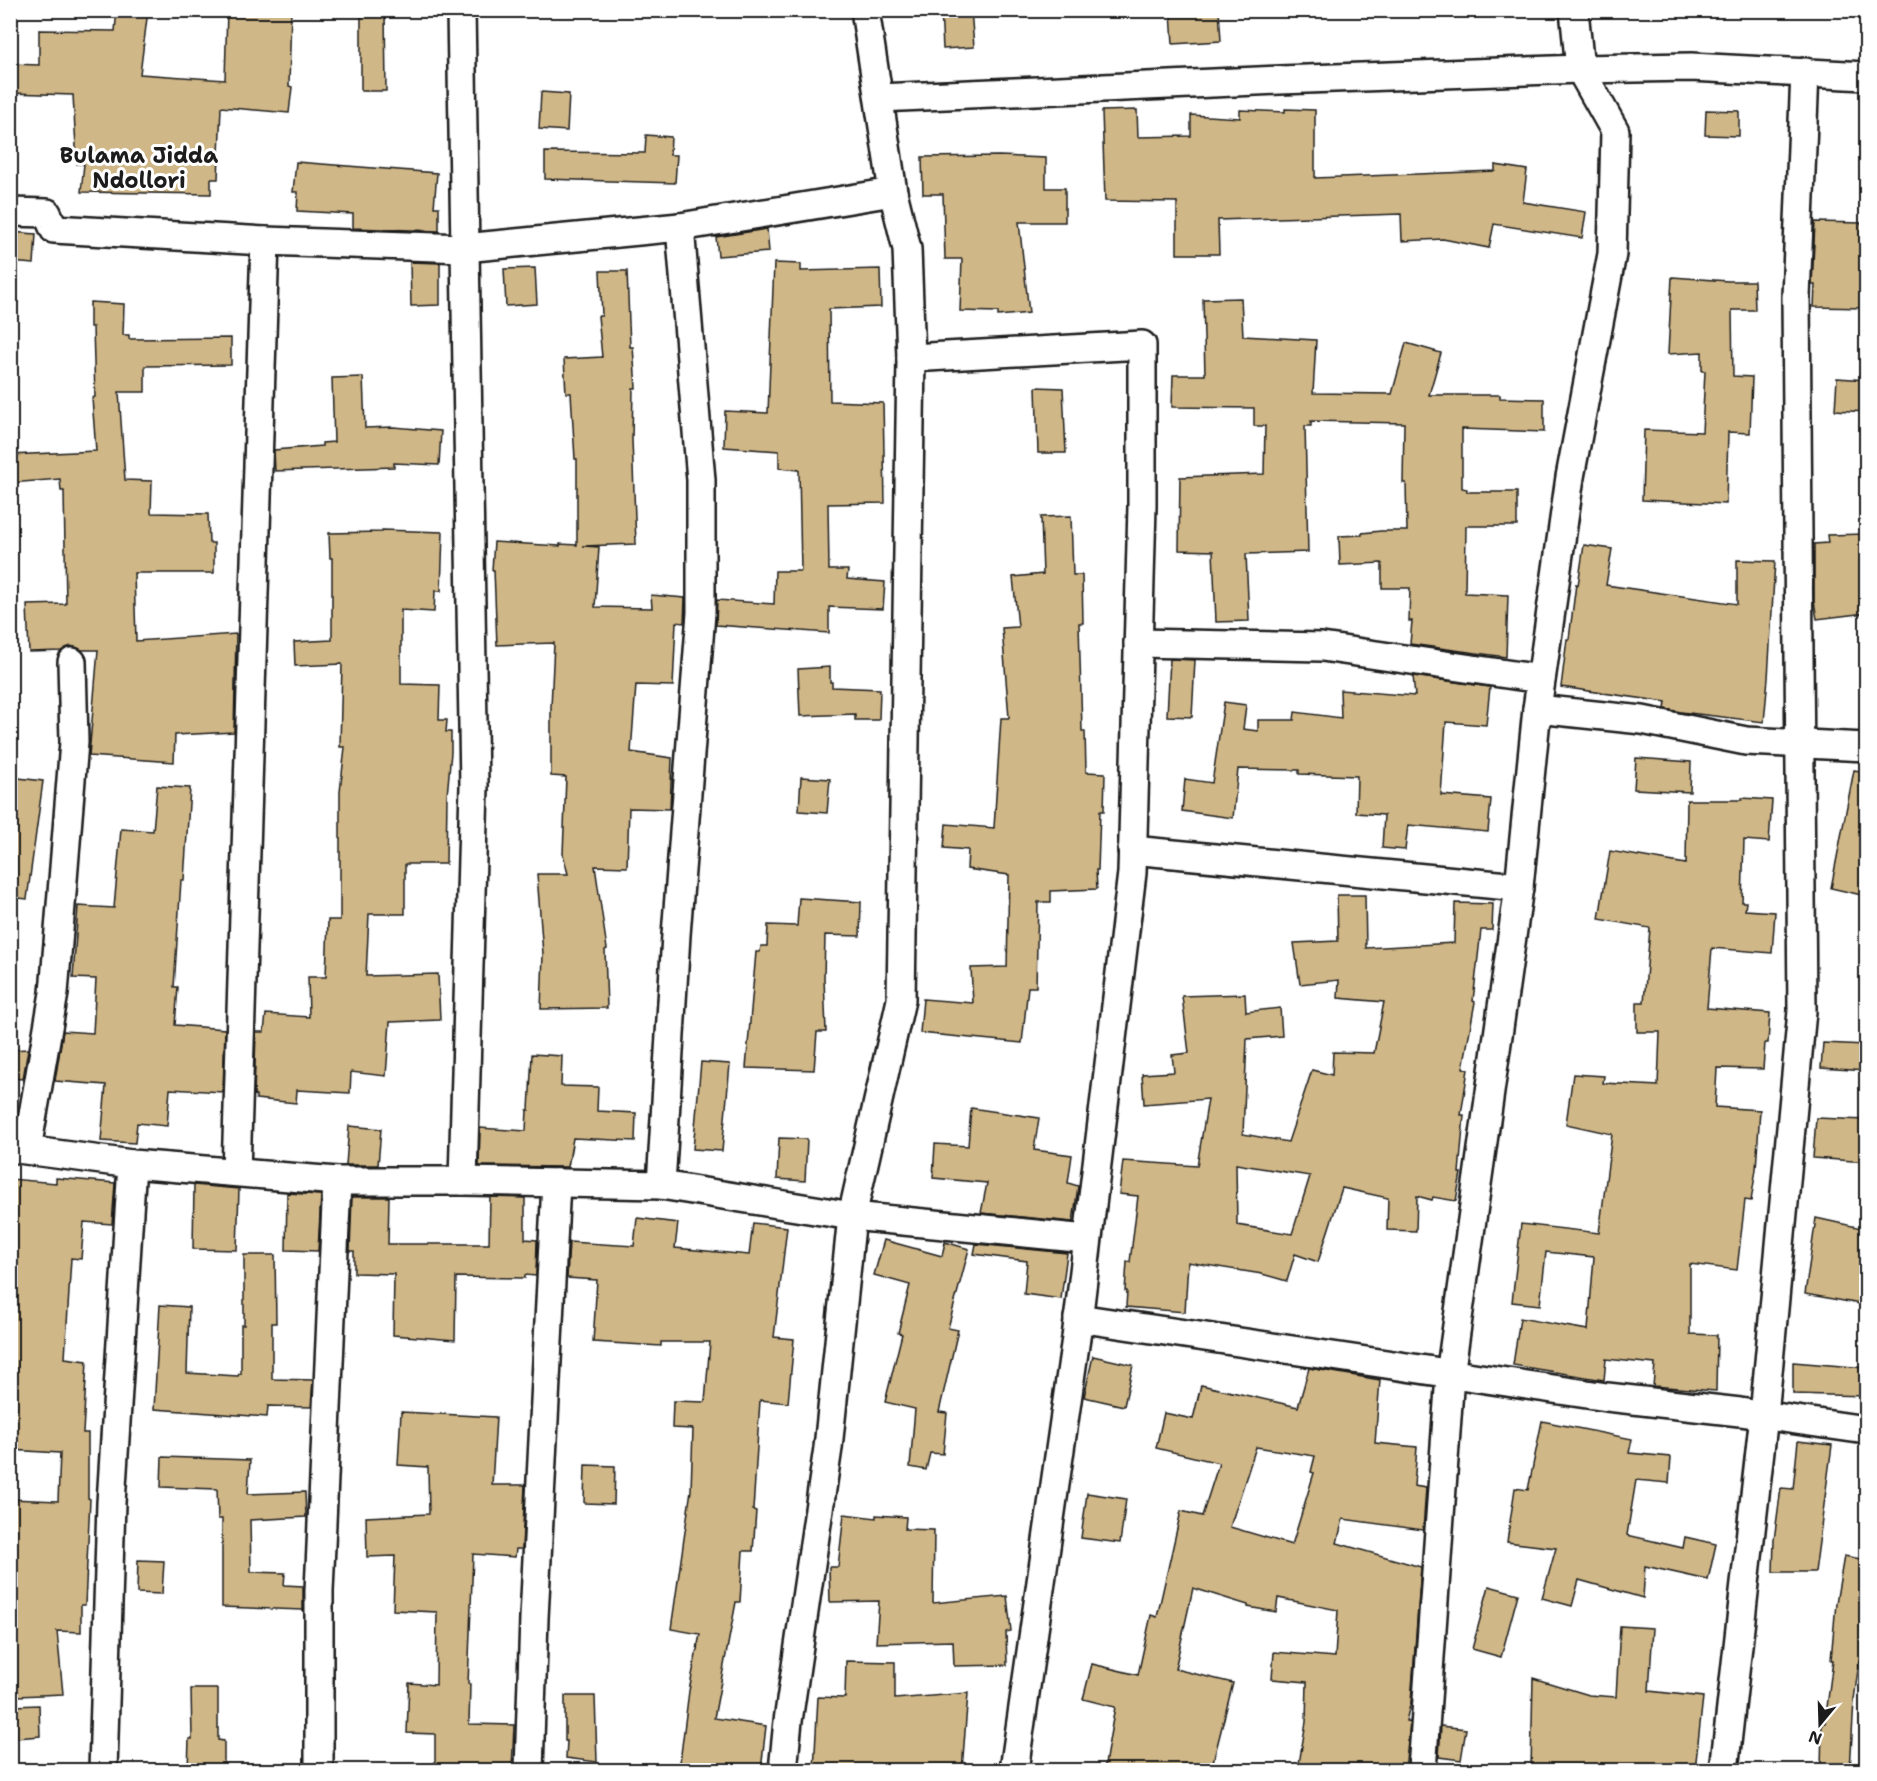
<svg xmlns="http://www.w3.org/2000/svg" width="1877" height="1781" font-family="'Shantell Sans',sans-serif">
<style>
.building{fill:#d0b787;stroke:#1c1c1c;stroke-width:1.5;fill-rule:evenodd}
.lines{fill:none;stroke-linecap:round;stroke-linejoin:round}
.minor-casing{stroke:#1c1c1c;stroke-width:32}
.minor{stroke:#fff;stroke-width:27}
.labels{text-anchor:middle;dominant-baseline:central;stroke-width:6;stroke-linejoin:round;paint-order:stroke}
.district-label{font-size:22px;font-weight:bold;fill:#1c1c1c;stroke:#fff}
</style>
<rect width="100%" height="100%" fill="#fff"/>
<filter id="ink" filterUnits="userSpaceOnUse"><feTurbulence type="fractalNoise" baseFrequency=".0167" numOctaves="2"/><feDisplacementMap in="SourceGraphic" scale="12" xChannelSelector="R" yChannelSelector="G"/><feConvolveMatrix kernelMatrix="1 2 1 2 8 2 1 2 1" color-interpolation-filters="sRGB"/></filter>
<g filter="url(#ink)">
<!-- building -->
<g class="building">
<path d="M 117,10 L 148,10 L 140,74 L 225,80 L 227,10 L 291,10 L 289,86 L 292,87 L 289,113 L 221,107 L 218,179 L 211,179 L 211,194 L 81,192 L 84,164 L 77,164 L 73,95 L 10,93 L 10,64 L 39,65 L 39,30 L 115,31 Z"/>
<path d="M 361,10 L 385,10 L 386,91 L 361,91 Z"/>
<path d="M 941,10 L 971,10 L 974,47 L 943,49 Z"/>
<path d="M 1219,10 L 1221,41 L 1173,44 L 1171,12 Z"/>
<path d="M 541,92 L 569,94 L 567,131 L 539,129 Z"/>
<path d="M 1285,109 L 1315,110 L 1315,178 L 1495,171 L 1495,165 L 1527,170 L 1523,202 L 1586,212 L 1582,238 L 1494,224 L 1489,248 L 1443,239 L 1402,241 L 1401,214 L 1218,220 L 1219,254 L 1177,254 L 1177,202 L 1105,201 L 1102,111 L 1137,110 L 1138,137 L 1191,136 L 1191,115 L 1240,118 L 1240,110 L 1285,112 Z"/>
<path d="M 1706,110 L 1739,111 L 1739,136 L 1705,135 Z"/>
<path d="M 646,135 L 671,137 L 670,155 L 677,155 L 675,183 L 545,179 L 545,152 L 645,153 Z"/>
<path d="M 999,156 L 1046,158 L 1046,188 L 1065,188 L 1065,222 L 1019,222 L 1029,313 L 998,316 L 998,312 L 960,311 L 962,259 L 945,259 L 943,194 L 923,194 L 922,157 Z"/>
<path d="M 296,162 L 437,173 L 434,207 L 439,207 L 439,231 L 353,228 L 353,214 L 297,211 L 298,192 L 293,192 Z"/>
<path d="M 1815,222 L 1862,223 L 1862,262 L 1866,262 L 1866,308 L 1814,307 L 1815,285 L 1812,285 Z"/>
<path d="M 767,229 L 769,252 L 718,256 L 716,237 Z"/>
<path d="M 10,232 L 36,234 L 34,264 L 10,262 Z"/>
<path d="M 410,262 L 440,263 L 440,305 L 411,306 Z"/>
<path d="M 774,263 L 801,264 L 801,271 L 880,269 L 881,307 L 829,309 L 830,401 L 883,403 L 885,503 L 828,504 L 829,570 L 848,570 L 847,579 L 885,582 L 883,609 L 829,607 L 829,633 L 716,625 L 717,600 L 774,604 L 775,571 L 801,571 L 799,470 L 779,468 L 779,451 L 724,447 L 725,411 L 768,413 Z"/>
<path d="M 535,268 L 537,304 L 506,306 L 504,269 Z"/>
<path d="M 600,271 L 627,271 L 630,347 L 633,347 L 636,388 L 633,388 L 632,440 L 636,544 L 583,546 L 599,547 L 595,607 L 652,608 L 651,595 L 685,598 L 684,623 L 676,622 L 673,686 L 636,685 L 631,752 L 672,758 L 670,809 L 629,808 L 627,867 L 595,866 L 607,949 L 605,950 L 607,1008 L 541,1009 L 543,954 L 537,874 L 568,874 L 563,854 L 566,777 L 551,776 L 551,707 L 554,643 L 497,645 L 494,570 L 492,570 L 494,542 L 560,546 L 560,544 L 577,545 L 577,459 L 575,459 L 571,393 L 566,393 L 564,359 L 602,357 L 598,316 L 602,316 Z"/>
<path d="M 1672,277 L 1728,281 L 1754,281 L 1755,310 L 1732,310 L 1733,376 L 1752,377 L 1750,433 L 1728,432 L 1726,504 L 1642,500 L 1644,430 L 1702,432 L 1705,371 L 1702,371 L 1702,352 L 1668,354 Z"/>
<path d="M 1241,298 L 1243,336 L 1316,340 L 1313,393 L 1392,394 L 1406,343 L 1441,353 L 1429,395 L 1500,395 L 1500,398 L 1544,399 L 1544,432 L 1462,429 L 1462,488 L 1467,489 L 1467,492 L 1517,492 L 1517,526 L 1466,526 L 1465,593 L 1508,595 L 1506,657 L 1410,644 L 1412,621 L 1409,621 L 1410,588 L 1382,588 L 1382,563 L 1340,565 L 1339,536 L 1362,535 L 1362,533 L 1381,531 L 1407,531 L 1406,483 L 1403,483 L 1404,423 L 1311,421 L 1311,426 L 1305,426 L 1308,552 L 1246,554 L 1249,621 L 1216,622 L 1213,551 L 1179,550 L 1180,477 L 1264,474 L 1265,426 L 1254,426 L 1254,408 L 1172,407 L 1173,375 L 1205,375 L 1203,299 Z"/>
<path d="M 90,302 L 124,304 L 123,335 L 129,335 L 129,339 L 231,338 L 231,365 L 145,366 L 145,392 L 119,392 L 125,480 L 152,481 L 151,513 L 208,514 L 209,543 L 214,543 L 214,573 L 134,573 L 136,641 L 236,634 L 234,732 L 175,735 L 174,762 L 89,756 L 98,650 L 82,650 L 71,646 L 62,651 L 29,652 L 27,605 L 66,604 L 64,491 L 61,491 L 60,479 L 10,483 L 10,455 L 96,451 L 92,398 L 95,397 L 93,327 L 90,327 Z"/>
<path d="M 363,377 L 365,428 L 393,427 L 441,431 L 439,465 L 394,463 L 394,467 L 275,471 L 274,450 L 322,446 L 322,443 L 334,442 L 332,378 Z"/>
<path d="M 1837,378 L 1866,380 L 1866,412 L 1835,410 Z"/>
<path d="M 1036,387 L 1063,388 L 1066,453 L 1038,453 Z"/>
<path d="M 1071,516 L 1073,575 L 1082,575 L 1083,623 L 1079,623 L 1082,731 L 1085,731 L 1086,772 L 1105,773 L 1104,811 L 1100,811 L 1098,870 L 1096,870 L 1097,889 L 1051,891 L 1051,902 L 1038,902 L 1036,987 L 1028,987 L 1022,1043 L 920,1033 L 923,999 L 973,1003 L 971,968 L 1007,967 L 1009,875 L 967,869 L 968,850 L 944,848 L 946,824 L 994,828 L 1001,718 L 1009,718 L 1002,628 L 1018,627 L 1013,577 L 1043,574 L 1041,517 Z"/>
<path d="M 382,530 L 443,532 L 441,591 L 435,591 L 434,612 L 401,610 L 401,684 L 440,685 L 439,720 L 447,720 L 446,732 L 451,732 L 451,752 L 447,796 L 446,864 L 405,864 L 405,914 L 369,914 L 366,976 L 438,974 L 440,1020 L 390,1022 L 386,1076 L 351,1072 L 350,1093 L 297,1090 L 296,1103 L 256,1099 L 256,1095 L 254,1095 L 256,1032 L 264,1032 L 266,1014 L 309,1017 L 308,977 L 326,977 L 328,920 L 340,920 L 340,792 L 345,747 L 340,747 L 342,664 L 295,666 L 294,642 L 332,640 L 332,558 L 330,558 L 329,533 L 382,532 Z"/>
<path d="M 1866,534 L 1866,613 L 1817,619 L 1814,601 L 1814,544 L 1828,543 L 1827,535 Z"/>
<path d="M 1584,545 L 1612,549 L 1606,585 L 1737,604 L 1737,560 L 1775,561 L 1768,678 L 1764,722 L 1681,712 L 1665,709 L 1666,702 L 1561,687 L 1567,639 L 1569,639 L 1576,584 L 1578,585 Z"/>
<path d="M 1170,659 L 1195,660 L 1192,717 L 1167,716 Z"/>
<path d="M 830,667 L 830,682 L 832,682 L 832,687 L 880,689 L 879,720 L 855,720 L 855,714 L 800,716 L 798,669 Z"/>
<path d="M 1413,676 L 1490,687 L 1486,725 L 1446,722 L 1441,795 L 1491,799 L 1488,832 L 1408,825 L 1405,850 L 1382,848 L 1384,815 L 1356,813 L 1357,776 L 1299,774 L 1299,770 L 1238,769 L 1233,818 L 1182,811 L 1185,779 L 1212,783 L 1224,702 L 1246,705 L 1243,729 L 1258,731 L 1258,720 L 1294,720 L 1295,712 L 1341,718 L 1340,690 L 1415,696 Z"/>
<path d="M 1636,758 L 1691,762 L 1690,792 L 1634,789 Z"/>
<path d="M 1854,770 L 1866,772 L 1866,896 L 1831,888 Z"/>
<path d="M 10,777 L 43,781 L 27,899 L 10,897 Z"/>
<path d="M 801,777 L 830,779 L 827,813 L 799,811 Z"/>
<path d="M 157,786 L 190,788 L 184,880 L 181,880 L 174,987 L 178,987 L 175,1025 L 225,1029 L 223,1092 L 170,1089 L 167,1126 L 137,1123 L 135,1143 L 101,1141 L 106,1085 L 55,1081 L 63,1031 L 93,1033 L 96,979 L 73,978 L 78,906 L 114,908 L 121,829 L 153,831 Z"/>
<path d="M 1742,798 L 1772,800 L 1769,842 L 1744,840 L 1742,902 L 1746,902 L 1745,910 L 1775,912 L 1772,953 L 1712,948 L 1707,1008 L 1770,1013 L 1768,1043 L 1765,1043 L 1763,1069 L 1717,1068 L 1715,1107 L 1760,1110 L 1756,1169 L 1751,1201 L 1745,1200 L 1737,1270 L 1690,1264 L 1690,1334 L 1717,1335 L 1716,1391 L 1653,1386 L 1655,1364 L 1606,1359 L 1604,1380 L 1513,1365 L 1520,1318 L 1588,1330 L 1594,1257 L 1546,1252 L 1540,1305 L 1512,1302 L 1521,1224 L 1599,1233 L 1612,1134 L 1566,1124 L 1573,1074 L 1604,1076 L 1603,1083 L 1658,1086 L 1660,1032 L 1637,1032 L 1637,1002 L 1644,1002 L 1650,928 L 1599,919 L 1610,851 L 1686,864 L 1687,800 L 1742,800 Z"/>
<path d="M 1337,895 L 1365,895 L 1366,948 L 1454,943 L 1455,903 L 1493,904 L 1492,930 L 1481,930 L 1473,1001 L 1475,1002 L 1463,1068 L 1468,1069 L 1461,1115 L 1464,1115 L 1459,1173 L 1461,1173 L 1456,1201 L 1433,1197 L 1432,1200 L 1417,1196 L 1416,1231 L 1387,1230 L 1388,1198 L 1342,1188 L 1318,1262 L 1295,1254 L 1287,1281 L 1262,1274 L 1188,1262 L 1185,1312 L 1126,1307 L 1127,1291 L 1125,1291 L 1127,1262 L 1130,1262 L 1138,1196 L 1119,1194 L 1123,1161 L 1197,1166 L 1208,1099 L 1144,1104 L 1142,1074 L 1174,1072 L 1172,1055 L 1189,1053 L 1182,996 L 1245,994 L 1246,1012 L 1280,1008 L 1282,1036 L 1247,1039 L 1243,1134 L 1288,1142 L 1312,1070 L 1332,1075 L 1333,1052 L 1374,1053 L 1384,1002 L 1338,998 L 1339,980 L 1300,984 L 1294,943 L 1338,941 ZM 1236,1164 L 1310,1176 L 1292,1234 L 1237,1225 Z"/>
<path d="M 799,898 L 861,902 L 860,936 L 825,935 L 824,978 L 826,1032 L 817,1032 L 814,1070 L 746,1068 L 756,952 L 760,952 L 761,946 L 767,946 L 768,925 L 797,926 Z"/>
<path d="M 1823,1043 L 1866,1045 L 1866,1071 L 1821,1068 Z"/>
<path d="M 28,1049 L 23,1079 L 10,1078 L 10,1050 Z"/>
<path d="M 532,1054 L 562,1056 L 561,1086 L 598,1087 L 597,1111 L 636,1113 L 635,1141 L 573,1138 L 568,1167 L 479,1166 L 480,1128 L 526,1131 L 527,1110 L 529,1110 Z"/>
<path d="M 701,1062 L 730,1064 L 722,1151 L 693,1149 Z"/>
<path d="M 971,1108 L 1039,1118 L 1034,1150 L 1072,1155 L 1068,1183 L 1078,1186 L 1073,1222 L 981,1213 L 987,1183 L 933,1178 L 935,1144 L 968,1146 Z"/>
<path d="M 1816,1118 L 1866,1120 L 1866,1162 L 1813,1158 Z"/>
<path d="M 349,1126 L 381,1129 L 378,1165 L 346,1165 Z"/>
<path d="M 779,1138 L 807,1139 L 805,1181 L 777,1179 Z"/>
<path d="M 56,1178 L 115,1183 L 112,1224 L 84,1222 L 81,1259 L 71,1258 L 65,1358 L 87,1361 L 83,1433 L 88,1433 L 88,1498 L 90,1499 L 85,1605 L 81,1605 L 81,1632 L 57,1631 L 63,1694 L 18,1696 L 13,1634 L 10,1634 L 10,1499 L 58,1501 L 60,1453 L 10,1450 L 10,1179 L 56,1183 Z"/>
<path d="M 194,1185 L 239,1189 L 237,1250 L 193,1249 Z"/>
<path d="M 287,1193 L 321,1195 L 318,1251 L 286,1250 Z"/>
<path d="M 352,1197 L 389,1197 L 388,1244 L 489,1244 L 490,1197 L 525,1198 L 525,1239 L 537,1240 L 536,1276 L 525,1275 L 525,1278 L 456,1277 L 455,1340 L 393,1335 L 394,1274 L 354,1273 L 354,1251 L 350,1251 Z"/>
<path d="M 637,1218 L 678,1223 L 675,1248 L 749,1255 L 753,1223 L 787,1227 L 774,1337 L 794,1339 L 788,1403 L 760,1400 L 753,1510 L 756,1511 L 753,1551 L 743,1551 L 740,1602 L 736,1602 L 714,1718 L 766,1726 L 761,1770 L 679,1770 L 689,1691 L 700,1634 L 671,1629 L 691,1490 L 693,1429 L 672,1428 L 673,1401 L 705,1402 L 710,1342 L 661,1342 L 661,1346 L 593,1342 L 597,1280 L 567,1278 L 569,1242 L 634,1246 Z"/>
<path d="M 1816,1218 L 1866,1229 L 1866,1305 L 1805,1294 Z"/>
<path d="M 884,1240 L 942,1256 L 945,1242 L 969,1249 L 948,1328 L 958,1330 L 939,1412 L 947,1413 L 943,1454 L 930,1453 L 926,1470 L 910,1467 L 915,1409 L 885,1402 L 902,1334 L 898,1333 L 910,1285 L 874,1275 Z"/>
<path d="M 976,1244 L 1067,1253 L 1061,1299 L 1024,1294 L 1027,1261 L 974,1254 Z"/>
<path d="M 244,1255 L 275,1255 L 276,1323 L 272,1323 L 272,1379 L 313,1380 L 311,1407 L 268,1406 L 267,1417 L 154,1409 L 160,1305 L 189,1307 L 187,1373 L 238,1376 L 239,1374 L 241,1374 L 241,1325 L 244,1325 Z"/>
<path d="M 1093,1356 L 1133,1365 L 1124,1406 L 1084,1397 Z"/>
<path d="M 1793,1362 L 1866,1368 L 1866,1396 L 1793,1394 Z"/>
<path d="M 1309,1368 L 1380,1380 L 1375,1443 L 1417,1447 L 1414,1486 L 1426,1488 L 1423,1530 L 1343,1519 L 1337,1543 L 1421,1567 L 1411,1702 L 1406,1721 L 1410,1722 L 1405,1770 L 1298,1770 L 1306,1722 L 1307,1682 L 1272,1679 L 1274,1652 L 1335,1657 L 1338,1610 L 1278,1598 L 1276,1612 L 1248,1607 L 1248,1605 L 1193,1588 L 1175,1669 L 1233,1683 L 1211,1770 L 1104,1770 L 1115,1707 L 1083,1699 L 1092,1664 L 1138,1675 L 1151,1615 L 1157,1617 L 1181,1511 L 1202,1516 L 1219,1463 L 1156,1448 L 1164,1413 L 1193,1419 L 1201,1385 L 1298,1407 ZM 1256,1447 L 1315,1456 L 1311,1472 L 1314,1473 L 1292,1545 L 1230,1527 Z"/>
<path d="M 401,1412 L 496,1417 L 492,1485 L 525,1485 L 522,1549 L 516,1549 L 515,1557 L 473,1554 L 468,1684 L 470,1684 L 469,1724 L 514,1725 L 512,1770 L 435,1770 L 435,1734 L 407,1733 L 409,1683 L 436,1685 L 437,1612 L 393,1610 L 395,1556 L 367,1557 L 366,1517 L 429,1514 L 428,1467 L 398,1465 Z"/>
<path d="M 1542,1421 L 1632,1439 L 1629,1453 L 1671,1457 L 1669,1483 L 1636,1480 L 1627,1535 L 1683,1548 L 1685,1537 L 1716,1544 L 1708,1580 L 1645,1566 L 1643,1598 L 1579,1580 L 1572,1606 L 1542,1598 L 1556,1548 L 1507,1542 L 1515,1488 L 1528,1490 Z"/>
<path d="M 1798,1441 L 1832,1445 L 1815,1572 L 1773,1572 L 1774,1540 L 1781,1488 L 1793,1489 Z"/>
<path d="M 162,1457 L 250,1460 L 248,1494 L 305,1492 L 306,1517 L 250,1520 L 251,1572 L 285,1573 L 284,1585 L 303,1586 L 303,1610 L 222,1607 L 222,1519 L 218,1519 L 217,1489 L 161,1487 Z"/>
<path d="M 585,1465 L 615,1466 L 614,1504 L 584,1503 Z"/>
<path d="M 1087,1493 L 1126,1499 L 1120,1543 L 1081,1538 Z"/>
<path d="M 844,1514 L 876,1518 L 876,1515 L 906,1517 L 905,1529 L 934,1530 L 933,1603 L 1007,1596 L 1011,1631 L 1006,1632 L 1007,1665 L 954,1666 L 953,1641 L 876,1643 L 879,1601 L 830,1602 L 829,1567 L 838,1567 Z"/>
<path d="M 1844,1556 L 1866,1560 L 1866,1663 L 1859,1662 L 1854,1700 L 1850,1770 L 1821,1770 L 1822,1723 L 1825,1723 L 1833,1660 L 1831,1660 L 1836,1603 Z"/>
<path d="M 138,1560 L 164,1561 L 162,1594 L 137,1593 Z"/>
<path d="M 1489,1586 L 1518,1594 L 1501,1657 L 1472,1649 Z"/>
<path d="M 1620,1626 L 1653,1628 L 1649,1691 L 1703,1697 L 1695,1770 L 1531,1769 L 1533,1678 L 1589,1695 L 1616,1697 Z"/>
<path d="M 846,1661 L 895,1662 L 895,1699 L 968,1693 L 962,1770 L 814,1770 L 818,1697 L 845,1698 Z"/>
<path d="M 191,1689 L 218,1689 L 218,1740 L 224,1741 L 224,1770 L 188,1770 L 189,1739 L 192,1739 Z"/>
<path d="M 565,1696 L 595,1696 L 597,1762 L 566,1758 L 567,1741 L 565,1741 Z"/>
<path d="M 39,1705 L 40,1736 L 16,1738 L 14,1706 Z"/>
<path d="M 1441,1726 L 1466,1729 L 1461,1760 L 1439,1757 Z"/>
</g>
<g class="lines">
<defs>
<g id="minor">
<path d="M 461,10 L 474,786 L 463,1181"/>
<path d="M 879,98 L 1280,80 L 1580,69 L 1691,67 L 1866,76"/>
<path d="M 10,212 L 47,213 L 54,229 L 265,241 L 464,248 L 680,227 L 893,192"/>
<path d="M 911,358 L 1142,345 L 1142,506 L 1132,873 L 1076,1338 L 1014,1770"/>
<path d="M 1138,643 L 1322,647 L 1541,679"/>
<path d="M 1537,709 L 1642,720 L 1746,741 L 1866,747"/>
<path d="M 1132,850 L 1519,887"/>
<path d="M 10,1148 L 132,1164 L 337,1181 L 463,1181 L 661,1185 L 852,1216 L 1087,1239"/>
<path d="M 27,1149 L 54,993 L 74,742 L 72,662"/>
<path d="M 236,1172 L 265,241"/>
<path d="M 661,1185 L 676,935 L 701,613 L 701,480 L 680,227"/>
<path d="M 1078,1318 L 1607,1397 L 1740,1412 L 1866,1430"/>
<path d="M 103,1770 L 111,1503 L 132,1164"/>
<path d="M 319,1770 L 319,1591 L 337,1181"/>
<path d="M 529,1770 L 534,1618 L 556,1183"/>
<path d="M 783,1770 L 788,1721 L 828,1448 L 852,1216 L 901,1000 L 911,358 L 907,249 L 893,192 L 865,10"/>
<path d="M 1422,1770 L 1450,1375 L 1519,887 L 1537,709 L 1570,477 L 1612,254 L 1615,131 L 1580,69 L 1574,10"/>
<path d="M 1724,1770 L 1764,1415 L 1802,1011 L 1796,297 L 1805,72"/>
</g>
</defs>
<!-- minor casing -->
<use href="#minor" class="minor-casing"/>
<!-- minor -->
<use href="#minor" class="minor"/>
</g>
</g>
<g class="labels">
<!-- district labels -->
<g class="district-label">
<text x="139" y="155">Bulama Jidda<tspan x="139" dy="25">Ndollori</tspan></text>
</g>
</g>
<!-- margin -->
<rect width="1877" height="1781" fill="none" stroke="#fff" stroke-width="36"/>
<rect x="18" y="18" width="1841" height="1745" fill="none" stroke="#1c1c1c" stroke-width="2" filter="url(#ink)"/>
<!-- north arrow -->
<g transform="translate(1820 1724) rotate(199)" stroke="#ffffff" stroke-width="4.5" paint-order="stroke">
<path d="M0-4.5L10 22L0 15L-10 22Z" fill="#1c1c1c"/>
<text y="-9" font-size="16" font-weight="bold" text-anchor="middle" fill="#1c1c1c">N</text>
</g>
</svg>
